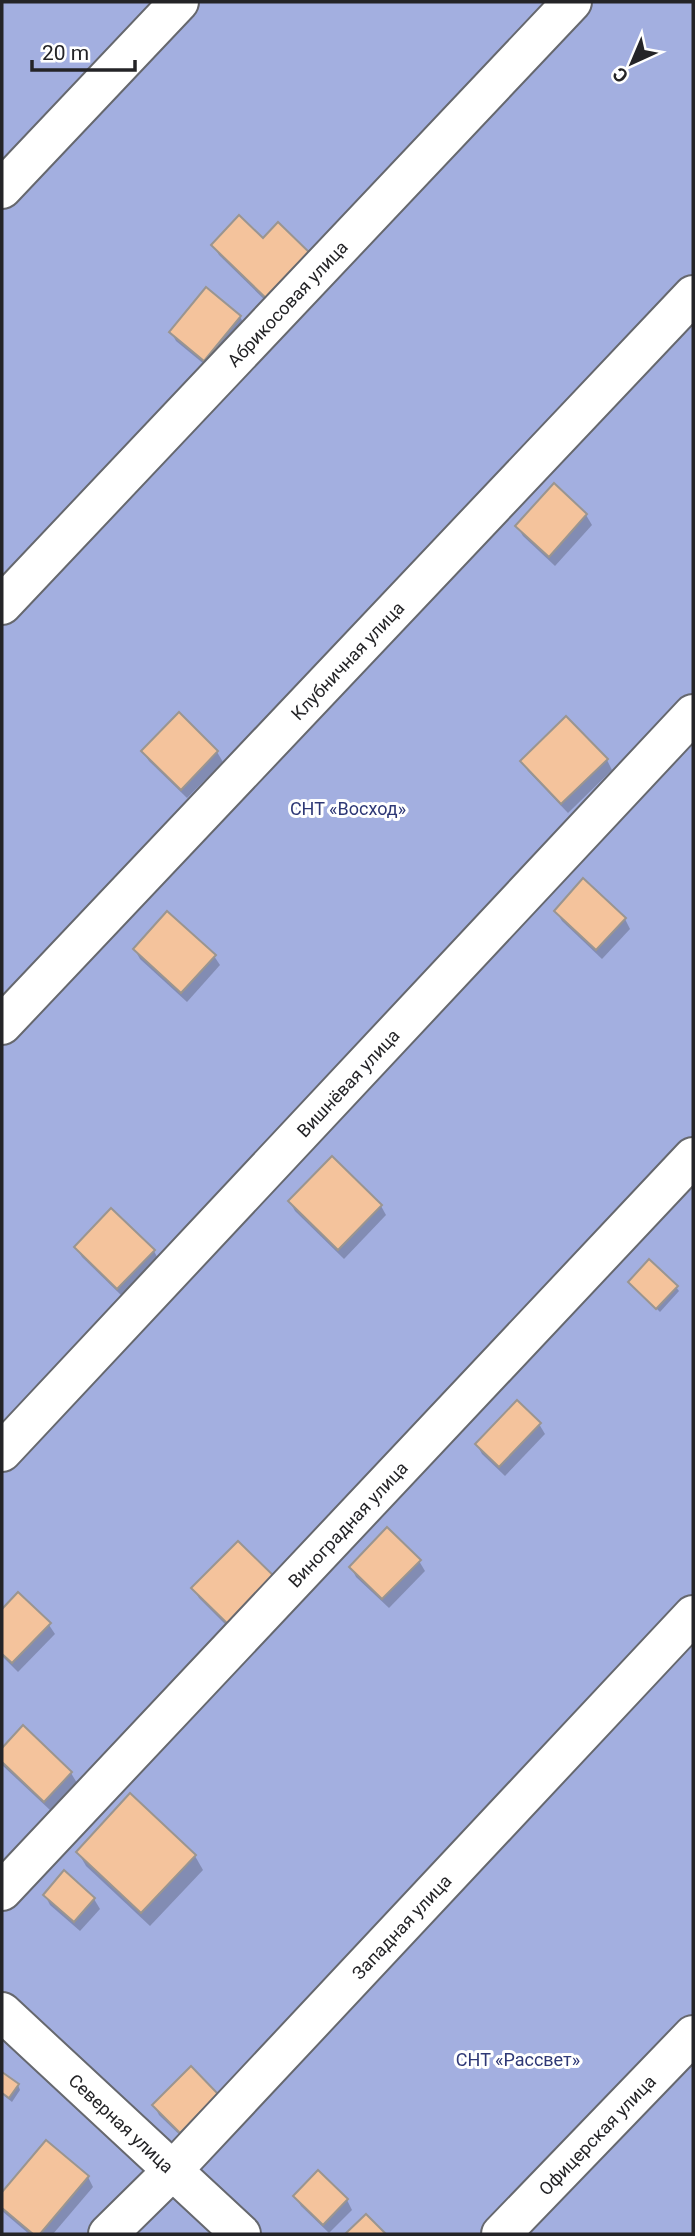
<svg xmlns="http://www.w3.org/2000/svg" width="695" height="2236" font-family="Roboto,sans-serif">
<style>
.green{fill:#a3afe0}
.shadow{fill:#0003}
.building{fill:#f4c39c;stroke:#9a9590;stroke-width:2}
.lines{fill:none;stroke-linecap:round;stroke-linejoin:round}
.minor-casing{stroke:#66686e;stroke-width:42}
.minor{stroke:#fff;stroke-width:38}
.labels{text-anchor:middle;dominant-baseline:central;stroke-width:6;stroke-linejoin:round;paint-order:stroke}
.street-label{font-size:18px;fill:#242427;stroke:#fff}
.park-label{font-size:18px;fill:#2e3876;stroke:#fff}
</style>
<rect width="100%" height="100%" fill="#e2e4ea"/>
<!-- green -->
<rect class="green" x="2" y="2" width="691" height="2232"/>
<!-- shadow -->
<g class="shadow">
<path d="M 239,217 L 275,310 L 219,255 L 213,245 Z"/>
<path d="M 240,317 L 246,327 L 210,369 L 176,341 L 171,332 Z"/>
<path d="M 554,486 L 586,515 L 592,525 L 555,566 L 523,536 L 517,526 Z"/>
<path d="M 143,752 L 217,752 L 223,762 L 187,798 L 149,761 Z"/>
<path d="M 607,760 L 612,770 L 568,813 L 528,771 L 522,761 Z"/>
<path d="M 556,911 L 625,919 L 630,929 L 602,959 L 562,921 Z"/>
<path d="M 135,950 L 214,956 L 220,965 L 187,1002 L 140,959 Z"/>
<path d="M 290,1202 L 381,1206 L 386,1215 L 344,1259 L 295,1211 Z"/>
<path d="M 76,1247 L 154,1251 L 159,1261 L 124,1298 L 82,1257 Z"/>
<path d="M 630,1282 L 676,1287 L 679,1291 L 660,1312 Z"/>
<path d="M 539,1424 L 545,1434 L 505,1476 L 482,1454 L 477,1445 Z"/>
<path d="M 238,1543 L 240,1639 L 199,1598 L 193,1588 Z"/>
<path d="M 419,1561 L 425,1571 L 389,1608 L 356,1577 L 351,1567 Z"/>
<path d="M 18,1594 L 49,1625 L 55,1634 L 18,1672 L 2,1656 L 2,1611 Z"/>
<path d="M 23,1728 L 71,1773 L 77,1783 L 51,1811 L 2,1765 L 2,1750 Z"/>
<path d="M 78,1852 L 195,1856 L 203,1870 L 150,1926 L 86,1866 Z"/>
<path d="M 45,1895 L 94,1899 L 100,1909 L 80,1931 L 50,1905 Z"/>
<path d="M 2,2074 L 18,2085 L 20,2090 L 12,2102 L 2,2094 Z"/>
<path d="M 217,2095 L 186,2141 L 159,2115 L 154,2105 Z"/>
<path d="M 46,2142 L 88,2177 L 93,2187 L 53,2234 L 29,2234 L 2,2211 L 2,2195 Z"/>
<path d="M 295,2196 L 347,2200 L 352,2210 L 329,2233 L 301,2206 Z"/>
</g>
<!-- building -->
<g class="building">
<path d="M 239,215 L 263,238 L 278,222 L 313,256 L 269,301 L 211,245 Z"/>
<path d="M 206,287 L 241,316 L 204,361 L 169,332 Z"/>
<path d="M 554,483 L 587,514 L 549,557 L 515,526 Z"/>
<path d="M 179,712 L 218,751 L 181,790 L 141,751 Z"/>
<path d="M 566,716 L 608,759 L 561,804 L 520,761 Z"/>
<path d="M 583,878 L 626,918 L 596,950 L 554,911 Z"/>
<path d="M 167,911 L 216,955 L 181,993 L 133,949 Z"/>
<path d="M 332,1156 L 382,1205 L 338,1250 L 288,1201 Z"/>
<path d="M 111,1208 L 155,1250 L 117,1289 L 74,1247 Z"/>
<path d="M 649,1259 L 678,1286 L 656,1309 L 628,1282 Z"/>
<path d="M 517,1400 L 541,1423 L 499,1467 L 475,1444 Z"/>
<path d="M 387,1527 L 421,1560 L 382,1599 L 349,1567 Z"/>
<path d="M 238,1541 L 281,1583 L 234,1630 L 191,1588 Z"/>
<path d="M 18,1592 L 51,1623 L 12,1663 L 2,1654 L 2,1609 Z"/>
<path d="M 23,1725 L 72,1772 L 44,1802 L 2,1762 L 2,1748 Z"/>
<path d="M 130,1793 L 196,1855 L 141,1913 L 76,1852 Z"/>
<path d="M 64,1870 L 95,1898 L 74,1922 L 43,1895 Z"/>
<path d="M 191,2066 L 218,2094 L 180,2133 L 152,2105 Z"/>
<path d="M 2,2072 L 19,2084 L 9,2098 L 2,2093 Z"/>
<path d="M 46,2140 L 89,2176 L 40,2234 L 33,2234 L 2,2208 L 2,2192 Z"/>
<path d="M 318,2170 L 348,2199 L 323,2225 L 293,2196 Z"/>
<path d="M 366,2214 L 386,2234 L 345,2234 Z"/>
</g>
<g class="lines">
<defs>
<g id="minor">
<path d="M 2,189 L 179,2"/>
<path id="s1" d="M 2,605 L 572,2"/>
<path id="s2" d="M 2,1025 L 693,295"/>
<path id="s3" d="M 2,1452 L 693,714"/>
<path id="s4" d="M 2,1891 L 693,1157"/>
<path id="s5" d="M 2,2012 L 241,2234"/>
<path id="s6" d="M 108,2234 L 173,2170 L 693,1615"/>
<path id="s7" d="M 501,2234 L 693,2035"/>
</g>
</defs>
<!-- minor casing -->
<use href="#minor" class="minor-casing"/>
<!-- minor -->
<use href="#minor" class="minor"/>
</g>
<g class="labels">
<!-- street labels -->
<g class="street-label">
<text stroke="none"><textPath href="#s1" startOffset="415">Абрикосовая улица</textPath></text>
<text stroke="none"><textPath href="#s2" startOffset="502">Клубничная улица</textPath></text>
<text stroke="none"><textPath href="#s3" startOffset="506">Вишнёвая улица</textPath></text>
<text stroke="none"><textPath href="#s4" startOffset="504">Виноградная улица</textPath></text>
<text stroke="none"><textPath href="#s6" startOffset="425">Западная улица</textPath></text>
<text stroke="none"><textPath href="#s5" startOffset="163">Северная улица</textPath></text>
<text stroke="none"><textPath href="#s7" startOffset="138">Офицерская улица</textPath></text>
</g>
<!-- park labels -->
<g class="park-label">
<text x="348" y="808">СНТ «Восход»</text>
<text x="518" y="2059">СНТ «Рассвет»</text>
</g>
</g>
<!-- border -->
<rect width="695" height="2236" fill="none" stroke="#242427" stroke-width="7"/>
<!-- north arrow -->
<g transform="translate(632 63) rotate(224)" stroke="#ffffff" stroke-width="5" paint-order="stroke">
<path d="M0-5L12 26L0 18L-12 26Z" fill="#242427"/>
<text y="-10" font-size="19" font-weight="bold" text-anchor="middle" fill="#242427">С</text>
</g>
<!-- scale -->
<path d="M32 60v10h103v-10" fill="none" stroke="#242427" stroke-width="3.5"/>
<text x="42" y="60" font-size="21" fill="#242427" stroke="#ffffff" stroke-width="5" paint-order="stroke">20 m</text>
</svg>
